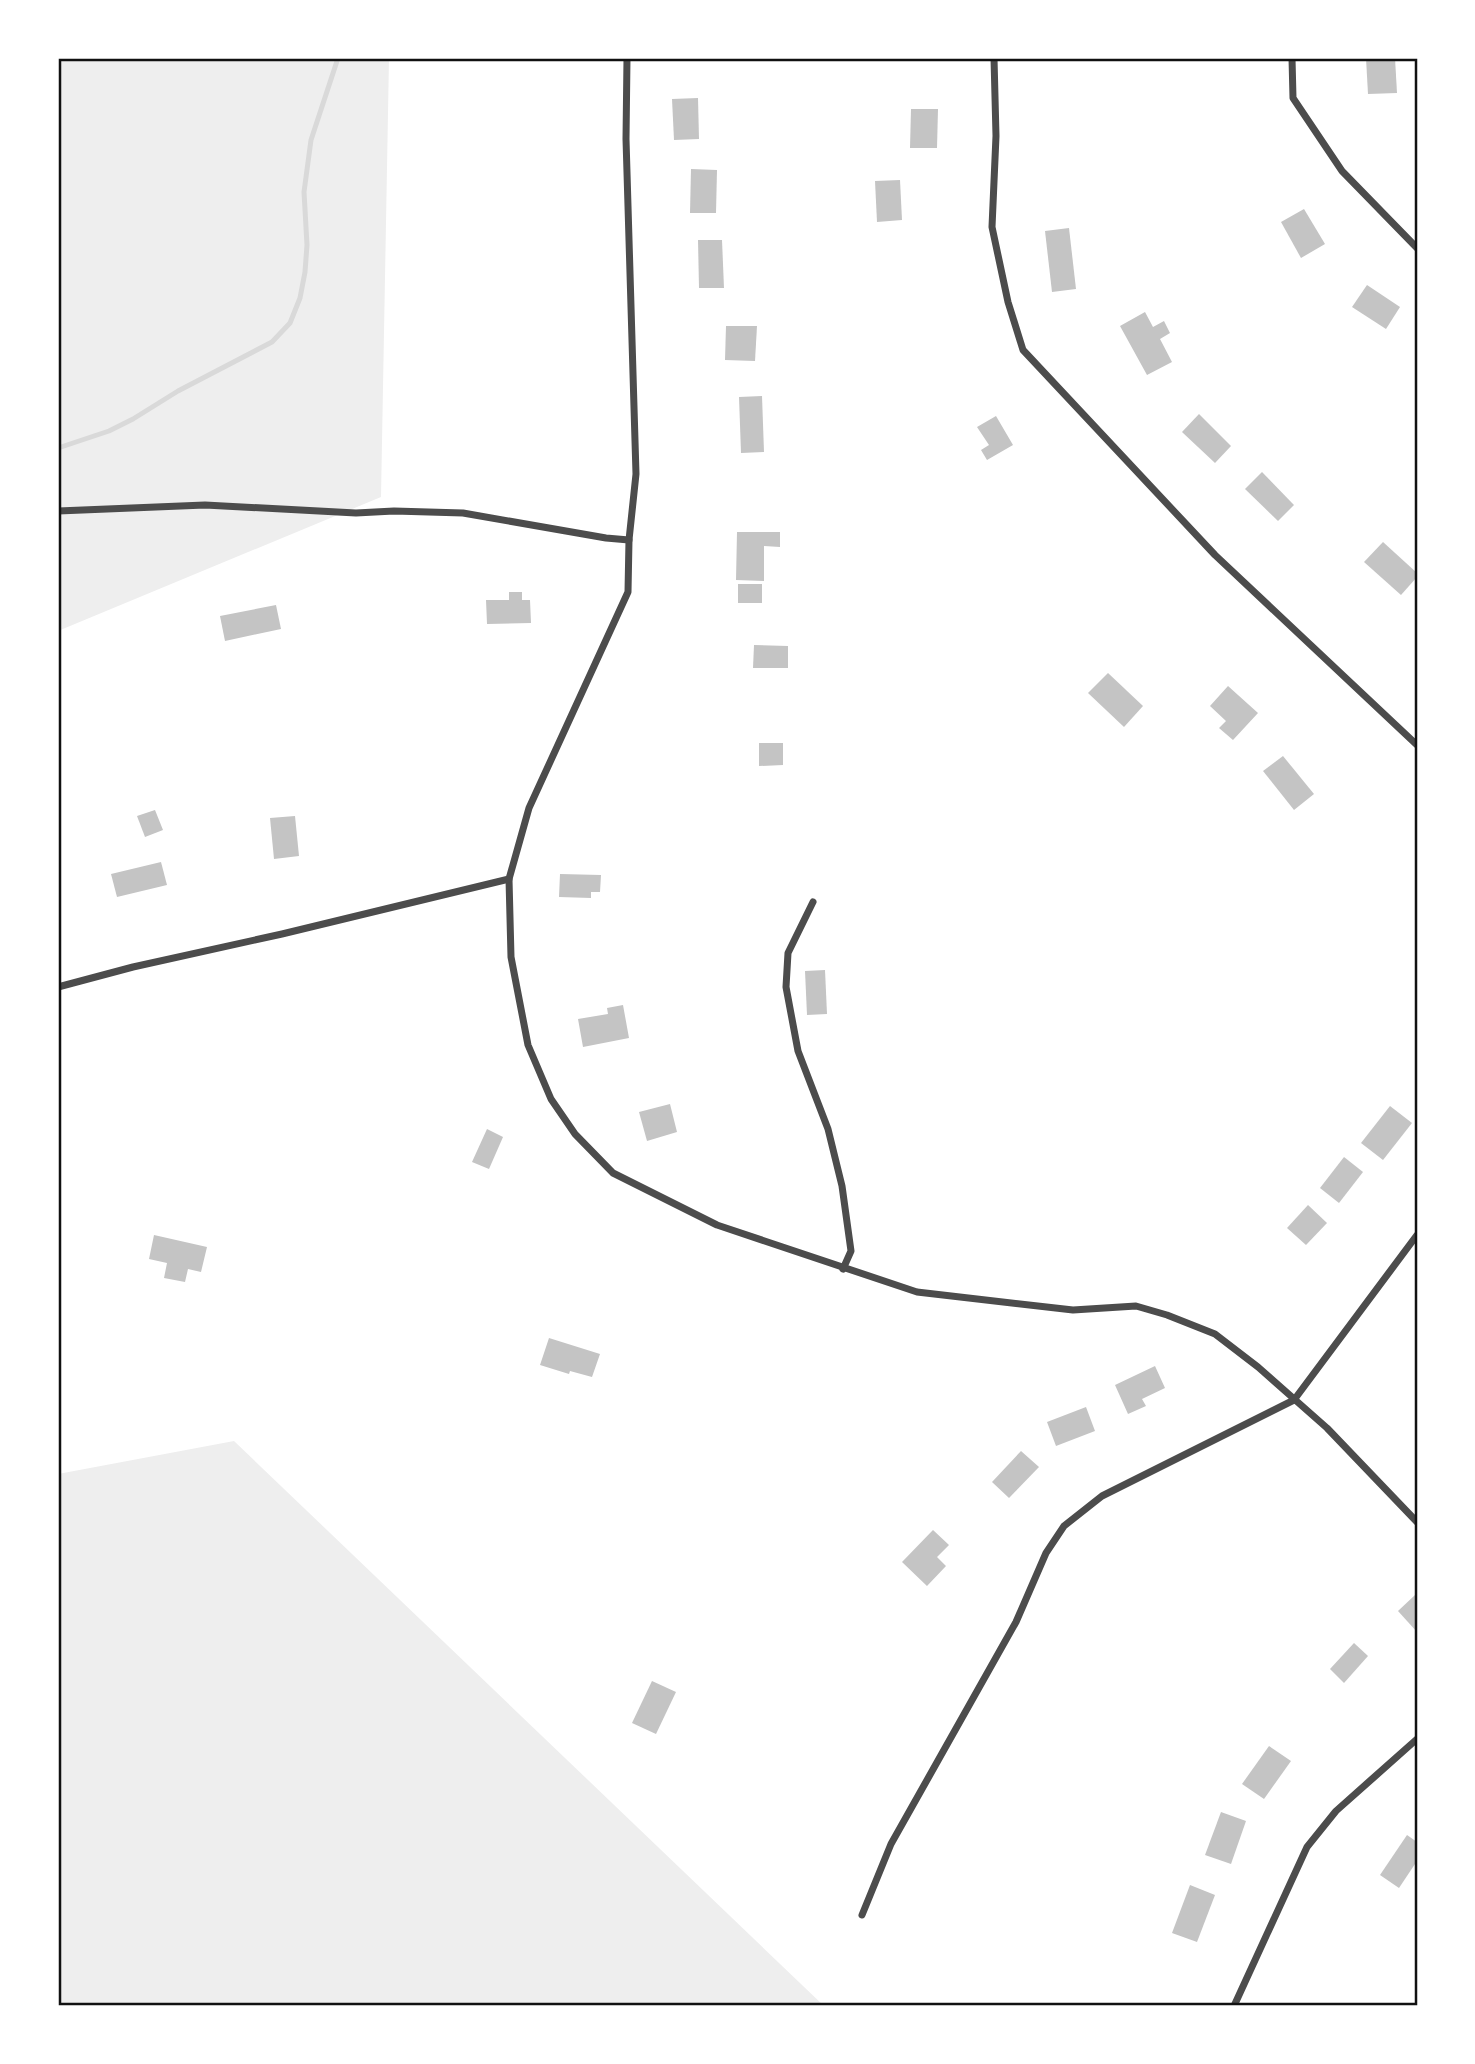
<svg xmlns="http://www.w3.org/2000/svg" width="1475" height="2064" font-family="Overpass,sans-serif">
<style>
.green{fill:#eee}
.lines{fill:none;stroke-linecap:round;stroke-linejoin:round}
.stream{stroke:#d9d9d9;stroke-width:5}
.building{fill:#c4c4c4}
.minor{stroke:#4c4c4c;stroke-width:7}
.neatline{fill:none;stroke:#111;stroke-width:2.5}
</style>
<rect width="100%" height="100%" fill="#fff"/>
<!-- green -->
<g class="green">
<path d="M 58,58 L 389,58 L 381,497 L 58,631 Z"/>
<path d="M 234,1441 L 824,2006 L 58,2006 L 58,1474 Z"/>
</g>
<g class="lines">
<!-- stream -->
<path class="stream" d="M 58,448 L 109,431 L 133,419 L 178,391 L 272,342 L 290,323 L 300,298 L 305,272 L 307,245 L 304,192 L 311,140 L 338,58"/>
</g>
<!-- building -->
<g class="building">
<path d="M 1366,58 L 1395,58 L 1397,93 L 1368,94 Z"/>
<path d="M 698,98 L 699,139 L 674,140 L 672,99 Z"/>
<path d="M 911,109 L 938,109 L 937,148 L 910,148 Z"/>
<path d="M 691,169 L 717,170 L 716,213 L 690,213 Z"/>
<path d="M 900,180 L 902,220 L 877,222 L 875,181 Z"/>
<path d="M 1304,209 L 1325,244 L 1301,258 L 1281,222 Z"/>
<path d="M 1069,228 L 1076,289 L 1052,292 L 1045,231 Z"/>
<path d="M 698,240 L 722,240 L 724,288 L 699,288 Z"/>
<path d="M 1367,285 L 1400,307 L 1386,329 L 1352,307 Z"/>
<path d="M 1145,312 L 1153,327 L 1164,321 L 1170,333 L 1160,339 L 1172,362 L 1147,375 L 1120,326 Z"/>
<path d="M 726,326 L 757,326 L 755,361 L 725,360 Z"/>
<path d="M 762,396 L 764,452 L 741,453 L 739,397 Z"/>
<path d="M 1199,414 L 1231,446 L 1215,463 L 1182,432 Z"/>
<path d="M 996,416 L 1013,445 L 987,460 L 981,450 L 989,445 L 977,427 Z"/>
<path d="M 1262,472 L 1294,505 L 1278,521 L 1245,489 Z"/>
<path d="M 737,532 L 780,532 L 780,547 L 764,546 L 764,581 L 736,580 Z"/>
<path d="M 1383,542 L 1417,573 L 1417,577 L 1401,595 L 1364,562 Z"/>
<rect x="738" y="584" width="24" height="19"/>
<path d="M 509,592 L 522,592 L 522,600 L 530,600 L 531,623 L 487,624 L 486,600 L 509,600 Z"/>
<path d="M 276,605 L 281,629 L 225,641 L 220,616 Z"/>
<path d="M 754,645 L 788,646 L 788,668 L 753,668 Z"/>
<path d="M 1108,673 L 1143,706 L 1124,727 L 1088,693 Z"/>
<path d="M 1228,686 L 1258,713 L 1233,740 L 1219,728 L 1226,721 L 1210,706 Z"/>
<path d="M 759,743 L 783,743 L 783,765 L 759,766 Z"/>
<path d="M 1283,756 L 1314,794 L 1294,810 L 1263,771 Z"/>
<path d="M 155,810 L 163,830 L 145,837 L 137,816 Z"/>
<path d="M 295,816 L 299,856 L 274,859 L 270,818 Z"/>
<path d="M 161,862 L 167,885 L 117,897 L 111,874 Z"/>
<path d="M 560,874 L 601,875 L 600,892 L 591,892 L 591,898 L 559,897 Z"/>
<path d="M 825,970 L 827,1014 L 807,1015 L 805,971 Z"/>
<path d="M 623,1005 L 629,1038 L 583,1047 L 578,1019 L 608,1014 L 607,1008 Z"/>
<path d="M 670,1104 L 677,1132 L 647,1141 L 639,1112 Z"/>
<path d="M 1390,1106 L 1412,1123 L 1383,1160 L 1361,1143 Z"/>
<path d="M 487,1129 L 503,1137 L 489,1169 L 472,1162 Z"/>
<path d="M 1344,1157 L 1363,1172 L 1339,1203 L 1320,1188 Z"/>
<path d="M 1308,1205 L 1327,1223 L 1306,1245 L 1287,1228 Z"/>
<path d="M 154,1235 L 207,1247 L 201,1272 L 188,1269 L 185,1282 L 164,1278 L 167,1263 L 149,1259 Z"/>
<path d="M 549,1338 L 600,1354 L 592,1377 L 570,1371 L 569,1374 L 540,1365 Z"/>
<path d="M 1155,1366 L 1165,1388 L 1142,1399 L 1146,1406 L 1128,1414 L 1115,1385 Z"/>
<path d="M 1086,1407 L 1095,1431 L 1056,1446 L 1047,1422 Z"/>
<path d="M 1021,1451 L 1039,1467 L 1009,1498 L 992,1482 Z"/>
<path d="M 933,1530 L 949,1545 L 937,1557 L 946,1566 L 927,1586 L 902,1562 Z"/>
<path d="M 1415,1595 L 1417,1597 L 1417,1632 L 1398,1611 Z"/>
<path d="M 1354,1643 L 1368,1656 L 1344,1683 L 1330,1669 Z"/>
<path d="M 652,1681 L 676,1692 L 656,1734 L 632,1723 Z"/>
<path d="M 1269,1746 L 1291,1761 L 1264,1799 L 1242,1784 Z"/>
<path d="M 1221,1812 L 1246,1821 L 1231,1864 L 1205,1855 Z"/>
<path d="M 1407,1835 L 1417,1842 L 1417,1861 L 1399,1888 L 1380,1875 Z"/>
<path d="M 1190,1885 L 1215,1895 L 1197,1942 L 1172,1933 Z"/>
</g>
<g class="lines">
<!-- minor -->
<g class="minor">
<path d="M 627,58 L 626,139 L 636,474 L 629,540 L 628,592 L 529,808 L 509,879 L 511,957 L 528,1045 L 551,1099 L 575,1134 L 613,1173 L 717,1225 L 917,1292 L 1073,1310 L 1136,1306 L 1167,1315 L 1215,1334 L 1258,1367 L 1327,1428 L 1417,1522"/>
<path d="M 994,58 L 996,136 L 992,227 L 1008,302 L 1023,350 L 1215,555 L 1417,745"/>
<path d="M 1292,58 L 1293,98 L 1342,171 L 1417,248"/>
<path d="M 58,511 L 205,505 L 356,513 L 394,511 L 463,513 L 606,538 L 629,540"/>
<path d="M 813,902 L 788,953 L 786,987 L 798,1051 L 828,1129 L 842,1186 L 851,1251 L 843,1269"/>
<path d="M 58,987 L 133,967 L 282,934 L 509,879"/>
<path d="M 862,1915 L 891,1844 L 1016,1622 L 1046,1553 L 1064,1526 L 1102,1496 L 1294,1400 L 1417,1235"/>
<path d="M 1234,2006 L 1307,1847 L 1336,1811 L 1417,1739"/>
</g>
</g>
<!-- border -->
<rect width="1475" height="2064" fill="none" stroke="#ffffff" stroke-width="119"/>
<rect x="60" y="60" width="1356" height="1944" class="neatline"/>
</svg>
